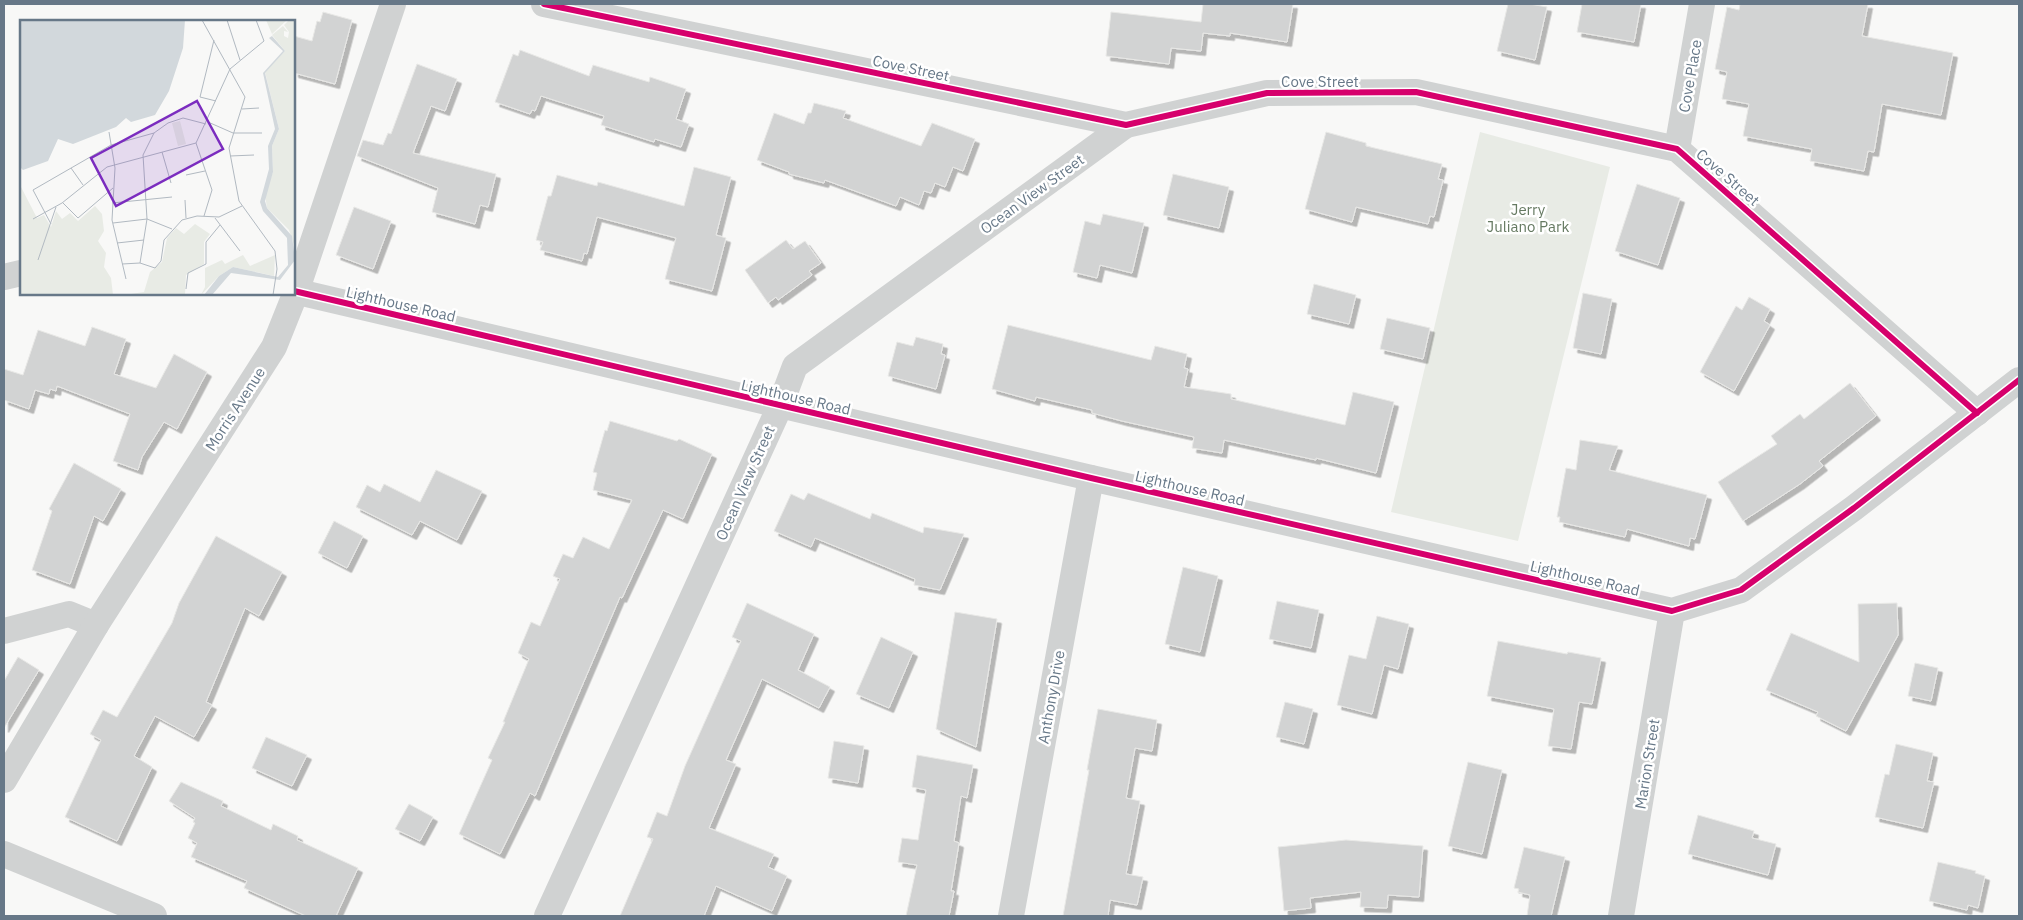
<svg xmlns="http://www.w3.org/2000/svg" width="2023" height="920" font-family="'IBM Plex Sans',sans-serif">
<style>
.green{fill:#e8ebe5}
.building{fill:#d2d3d3;stroke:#e8e8e6;filter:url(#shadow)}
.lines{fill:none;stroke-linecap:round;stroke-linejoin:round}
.minor{stroke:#d0d2d2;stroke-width:26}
.cycleway-casing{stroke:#fff;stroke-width:9}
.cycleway{stroke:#d6006c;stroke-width:6}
.labels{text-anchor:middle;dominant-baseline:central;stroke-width:5;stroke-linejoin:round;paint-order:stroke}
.street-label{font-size:15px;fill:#677888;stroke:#fff}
.park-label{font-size:15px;fill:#667a62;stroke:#fff}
.inset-road{fill:none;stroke:#b1b9c1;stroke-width:1}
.view{fill:#7b2cbf;fill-opacity:0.15;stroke:#7b2cbf;stroke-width:2.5}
.inset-edge{fill:none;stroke:#677888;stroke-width:2.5}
</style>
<defs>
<filter id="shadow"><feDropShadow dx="4.5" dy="4.5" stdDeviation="0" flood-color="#0004"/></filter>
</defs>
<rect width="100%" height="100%" fill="#f8f8f7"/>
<!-- green -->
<path class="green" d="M 1480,132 L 1610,167 L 1518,541 L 1391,512 Z"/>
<!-- building -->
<g class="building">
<path d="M 1203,4 L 1293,4 L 1287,42 L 1230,33 L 1230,36 L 1203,33 L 1201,51 L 1171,48 L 1169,64 L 1106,56 L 1111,12 L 1201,22 Z"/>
<path d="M 1508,4 L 1529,4 L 1547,7 L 1535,60 L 1497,51 Z"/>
<path d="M 1582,4 L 1641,4 L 1634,42 L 1577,32 Z"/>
<path d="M 1740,4 L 1868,4 L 1862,36 L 1953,53 L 1941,115 L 1882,104 L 1874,152 L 1868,151 L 1864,171 L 1810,161 L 1812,149 L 1743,136 L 1749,104 L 1722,99 L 1727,72 L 1715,69 L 1727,7 L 1739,10 Z"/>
<path d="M 323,12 L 352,20 L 335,84 L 294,73 L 294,36 L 312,41 L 317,21 L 320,22 Z"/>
<path d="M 520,50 L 589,76 L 593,65 L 649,82 L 650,77 L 686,89 L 676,119 L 689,124 L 681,147 L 655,139 L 654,142 L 601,125 L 604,116 L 541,96 L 535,111 L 532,110 L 530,114 L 495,102 L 513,54 L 518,56 Z"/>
<path d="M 417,64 L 457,79 L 445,111 L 431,106 L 413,153 L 496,174 L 488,207 L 480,205 L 475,224 L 432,212 L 438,188 L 357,156 L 363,140 L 383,145 L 388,133 L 391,134 Z"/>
<path d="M 814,103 L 846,111 L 843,118 L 921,146 L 932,123 L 975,139 L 963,171 L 953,167 L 945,187 L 935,183 L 931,193 L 924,191 L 919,205 L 900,197 L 896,206 L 825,180 L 824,183 L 789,174 L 789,172 L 757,160 L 774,113 L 804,124 L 808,113 L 811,113 Z"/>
<path d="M 1326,132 L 1366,143 L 1366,146 L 1442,164 L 1438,179 L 1443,180 L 1434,217 L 1430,216 L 1428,224 L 1356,207 L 1352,222 L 1305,209 Z"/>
<path d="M 694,167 L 731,177 L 716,235 L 726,238 L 712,291 L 665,279 L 676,238 L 597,217 L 587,254 L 584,253 L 582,261 L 540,250 L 543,242 L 536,240 L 548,196 L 551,196 L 557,175 L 597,186 L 598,182 L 684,206 Z"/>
<path d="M 1173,174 L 1229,187 L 1219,228 L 1163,215 Z"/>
<path d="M 1637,184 L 1680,198 L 1658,265 L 1615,251 Z"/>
<path d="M 354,207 L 391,221 L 373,269 L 336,255 Z"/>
<path d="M 1103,214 L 1144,223 L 1132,273 L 1100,265 L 1097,278 L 1073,272 L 1085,221 L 1100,225 Z"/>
<path d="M 786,240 L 793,249 L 805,241 L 821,263 L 809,271 L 812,275 L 778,300 L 776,297 L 768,303 L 745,270 Z"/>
<path d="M 1314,284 L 1356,295 L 1349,324 L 1307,314 Z"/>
<path d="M 1583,293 L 1612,299 L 1601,354 L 1573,348 Z"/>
<path d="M 1749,297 L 1770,309 L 1764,321 L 1770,325 L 1734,391 L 1700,372 L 1736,306 L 1742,310 Z"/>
<path d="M 1387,318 L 1430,328 L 1423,359 L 1380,349 Z"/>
<path d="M 1008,325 L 1151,360 L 1155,346 L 1187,354 L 1184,368 L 1188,369 L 1184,387 L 1231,394 L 1231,399 L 1345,425 L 1353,392 L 1394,402 L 1376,473 L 1316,458 L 1316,460 L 1224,440 L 1222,453 L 1192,448 L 1194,437 L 1122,421 L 1092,413 L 1092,410 L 1036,397 L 1035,401 L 992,389 Z"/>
<path d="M 92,327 L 126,339 L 114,374 L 156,388 L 174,354 L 207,372 L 177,429 L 164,422 L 142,457 L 138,470 L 113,461 L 130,414 L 57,386 L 56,391 L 50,389 L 49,394 L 35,390 L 29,409 L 4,400 L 4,369 L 23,375 L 38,330 L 85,346 Z"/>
<path d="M 916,337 L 943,344 L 941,354 L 945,355 L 936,389 L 888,376 L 897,342 L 913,346 Z"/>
<path d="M 1850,383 L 1876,416 L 1819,461 L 1823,466 L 1800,484 L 1743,521 L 1718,482 L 1777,444 L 1771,436 L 1800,414 L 1804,419 Z"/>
<path d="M 610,421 L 677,441 L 679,439 L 712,454 L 683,519 L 663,510 L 622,598 L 620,597 L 535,796 L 530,793 L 500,854 L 459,834 L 492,760 L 488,758 L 505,722 L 503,722 L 529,659 L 518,653 L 531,622 L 540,626 L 560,579 L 553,576 L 563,554 L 573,558 L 583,537 L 609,549 L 632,500 L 593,490 L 597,473 L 593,472 L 605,430 L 607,431 Z"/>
<path d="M 1580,440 L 1618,446 L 1609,470 L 1707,495 L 1695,539 L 1690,538 L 1689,546 L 1627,529 L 1625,537 L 1559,522 L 1560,517 L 1557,517 L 1566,468 L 1576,470 Z"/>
<path d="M 74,463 L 121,489 L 103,521 L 94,516 L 70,584 L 32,570 L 52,511 L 49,509 Z"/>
<path d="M 436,470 L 482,491 L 457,540 L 420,521 L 412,535 L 356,507 L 367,485 L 380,492 L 384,484 L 420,502 Z"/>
<path d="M 808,493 L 870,519 L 872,513 L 923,533 L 924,527 L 964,534 L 940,590 L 914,585 L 915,579 L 815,538 L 811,547 L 774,531 L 791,494 L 804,500 Z"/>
<path d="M 334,521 L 363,536 L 347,568 L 318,553 Z"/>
<path d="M 216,536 L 282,572 L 259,616 L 245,608 L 206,702 L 212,705 L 194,737 L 155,716 L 134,756 L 152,767 L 117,841 L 65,817 L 101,740 L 90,734 L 103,710 L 117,717 L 172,623 L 179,603 Z"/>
<path d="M 1183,567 L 1218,576 L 1200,652 L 1165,644 Z"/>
<path d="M 1277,601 L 1319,610 L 1311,648 L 1269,639 Z"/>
<path d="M 747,603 L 814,634 L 798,670 L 830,687 L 819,708 L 762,679 L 726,760 L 736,764 L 709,828 L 774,854 L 768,867 L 787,876 L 772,911 L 716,886 L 704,916 L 620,916 L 653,839 L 647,837 L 657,812 L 667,816 L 685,766 L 741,641 L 732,637 Z"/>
<path d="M 1897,603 L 1898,635 L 1846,731 L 1816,716 L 1818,712 L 1766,690 L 1791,633 L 1859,662 L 1858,604 Z"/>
<path d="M 955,612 L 997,619 L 976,747 L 936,729 Z"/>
<path d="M 1377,616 L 1409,624 L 1398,669 L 1384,665 L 1372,714 L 1337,705 L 1349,655 L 1366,659 Z"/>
<path d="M 881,637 L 913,652 L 889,708 L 856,694 Z"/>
<path d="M 1498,641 L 1567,654 L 1568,652 L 1601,658 L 1592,704 L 1579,702 L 1571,749 L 1548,746 L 1554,709 L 1487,696 Z"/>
<path d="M 18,657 L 39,670 L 4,728 L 4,681 Z"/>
<path d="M 1915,663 L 1938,668 L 1931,701 L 1908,696 Z"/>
<path d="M 1285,702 L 1313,709 L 1304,744 L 1276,737 Z"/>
<path d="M 1098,709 L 1157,720 L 1152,751 L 1135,748 L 1126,798 L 1140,801 L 1126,874 L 1143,877 L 1137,905 L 1110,900 L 1108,916 L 1063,916 L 1089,770 L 1087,770 Z"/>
<path d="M 266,737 L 307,755 L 292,786 L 252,768 Z"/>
<path d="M 834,741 L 864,746 L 858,783 L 828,778 Z"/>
<path d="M 1896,744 L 1933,753 L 1927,781 L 1934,782 L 1923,828 L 1875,817 L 1885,774 L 1889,775 Z"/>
<path d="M 917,755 L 973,765 L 967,798 L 961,796 L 954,841 L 959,843 L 951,891 L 954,891 L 949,916 L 906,916 L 917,865 L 898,862 L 902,838 L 918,840 L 926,790 L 912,787 Z"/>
<path d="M 1468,762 L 1502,770 L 1482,854 L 1448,846 Z"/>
<path d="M 181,782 L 223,801 L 221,806 L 271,830 L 273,824 L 298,836 L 297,840 L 358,868 L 336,916 L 306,916 L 244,888 L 247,881 L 191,857 L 197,843 L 188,838 L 195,823 L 193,822 L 195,818 L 169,801 Z"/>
<path d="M 409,804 L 433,817 L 420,841 L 395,829 Z"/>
<path d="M 1698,815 L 1754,831 L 1752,838 L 1776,844 L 1768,875 L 1688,854 Z"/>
<path d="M 1346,840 L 1423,846 L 1419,897 L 1388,895 L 1387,908 L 1360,907 L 1361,892 L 1310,898 L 1311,908 L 1284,911 L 1278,847 Z"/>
<path d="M 1524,847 L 1565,857 L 1551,916 L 1527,916 L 1530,895 L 1518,892 L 1519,889 L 1514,888 Z"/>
<path d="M 1938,862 L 1976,871 L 1975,873 L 1985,876 L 1978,908 L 1968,905 L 1967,910 L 1929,901 Z"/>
</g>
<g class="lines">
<!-- minor -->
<g class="minor">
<path d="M 544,4 L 1126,125 L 1267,93 L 1416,92 L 1677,149 L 1977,413"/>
<path d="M 1677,149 L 1702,4"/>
<path d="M 4,277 L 21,273"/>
<path d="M 294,291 L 1091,478 L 1672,611 L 1741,590 L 1854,508 L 2019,380"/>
<path d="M 4,631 L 69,614 L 96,625"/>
<path d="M 4,780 L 96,625 L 274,347 L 296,292 L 393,4"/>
<path d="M 4,854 L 154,916"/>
<path d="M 547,916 L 780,406 L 795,366 L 1126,125"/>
<path d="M 1011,916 L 1091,478"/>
<path d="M 1621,916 L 1672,611"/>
</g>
<defs>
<g id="cycleway">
<path d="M 544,4 L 1126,125 L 1267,93 L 1416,92 L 1677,149 L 1977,413"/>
<path d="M 294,291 L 1091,478 L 1672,611 L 1741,590 L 1854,508 L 2019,380"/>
</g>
</defs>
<!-- cycleway casing -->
<use href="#cycleway" class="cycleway-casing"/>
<!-- cycleway -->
<use href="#cycleway" class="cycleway"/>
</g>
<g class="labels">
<!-- street labels -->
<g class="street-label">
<text transform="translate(911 68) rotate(12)">Cove Street</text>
<text transform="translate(1690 76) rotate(-80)">Cove Place</text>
<text x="1320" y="81">Cove Street</text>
<text transform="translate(1728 177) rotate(41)">Cove Street</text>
<text transform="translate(1032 194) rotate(-36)">Ocean View Street</text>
<text transform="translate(401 304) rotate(13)">Lighthouse Road</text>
<text transform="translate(796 397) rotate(13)">Lighthouse Road</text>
<text transform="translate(235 409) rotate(-57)">Morris Avenue</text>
<text transform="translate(745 483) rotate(-66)">Ocean View Street</text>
<text transform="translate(1190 488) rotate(13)">Lighthouse Road</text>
<text transform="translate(1585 578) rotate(13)">Lighthouse Road</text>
<text transform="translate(1051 697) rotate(-80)">Anthony Drive</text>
<text transform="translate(1647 764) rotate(-81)">Marion Street</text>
</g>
<!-- park labels -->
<g class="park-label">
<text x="1528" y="209">Jerry<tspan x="1528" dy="17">Juliano Park</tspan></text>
</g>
</g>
<!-- overview -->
<g transform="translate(20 20)">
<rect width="275" height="275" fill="#f8f8f7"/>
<path d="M 246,0 L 267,0 L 252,14 ZM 269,0 L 275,0 L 275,228 L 269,210 L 247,188 L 245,175 L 253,152 L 252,126 L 259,109 L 245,52 L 265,31 L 252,15 L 263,6 L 268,12 L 264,11 L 264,16 L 268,18 L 269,12 L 264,5 ZM 160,101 L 166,124 L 158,126 L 152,103 ZM 0,165 L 17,198 L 24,195 L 31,207 L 36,191 L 42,199 L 50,193 L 58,201 L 75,186 L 82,194 L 84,211 L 78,221 L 86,233 L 84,247 L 91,258 L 93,275 L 0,275 ZM 175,204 L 190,214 L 184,222 L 184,244 L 166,255 L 165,275 L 104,275 L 124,272 L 130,252 L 142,242 L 147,218 L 156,208 L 164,214 ZM 223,235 L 230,246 L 255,235 L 254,256 L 213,247 L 199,256 L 181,275 L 185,267 L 185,248 L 202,240 L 205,244 Z" fill="#e8ebe5"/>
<path d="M 0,0 L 165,0 L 163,28 L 149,71 L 135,95 L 111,102 L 106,98 L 96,107 L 53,124 L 38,119 L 28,141 L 3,150 L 0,147 ZM 252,16 L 265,31 L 245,53 L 259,109 L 252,126 L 253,152 L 245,181 L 247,188 L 272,216 L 275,240 L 260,260 L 211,253 L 192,275 L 184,275 L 199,256 L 213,247 L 258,257 L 268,245 L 267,218 L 243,191 L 240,182 L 249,149 L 248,126 L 255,109 L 243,53 L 263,31 L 249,18 Z" fill="#d2d8dc"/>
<path class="inset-road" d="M 182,0 L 225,77 L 209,128 L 219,181 L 255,231 L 257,249 L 253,275M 207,0 L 220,40M 194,20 L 180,77 L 196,81M 222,89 L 239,88M 188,102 L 213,113 L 242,113M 89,112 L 95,148 L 92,200 L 106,259M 176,123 L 192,170 L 184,196M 142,132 L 151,163M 210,136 L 234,135M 51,148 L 63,165M 166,155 L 185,151M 165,180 L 166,198M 43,183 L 58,198 L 93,168M 92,183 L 152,177M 195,198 L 220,231M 13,199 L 42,183 L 87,147 L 176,123 L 210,49 L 244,21 L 236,0M 93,203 L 127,199 L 152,209M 31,204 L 13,170 L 91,125 L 134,113 L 148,103 L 163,98 L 186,104M 97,223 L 124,220M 18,240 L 36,187M 120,243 L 127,199 L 123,135 L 134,113M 102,244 L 120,243 L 135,248 L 141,241 L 144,220 L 162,200 L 177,196 L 199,197 L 222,186M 166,269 L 168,253 L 186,244 L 186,222 L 200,205"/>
<path class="view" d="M 177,81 L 203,129 L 96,186 L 71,138 Z"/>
<rect width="275" height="275" class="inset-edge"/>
</g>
<!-- border -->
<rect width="2023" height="920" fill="none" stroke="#677888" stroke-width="10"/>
</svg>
